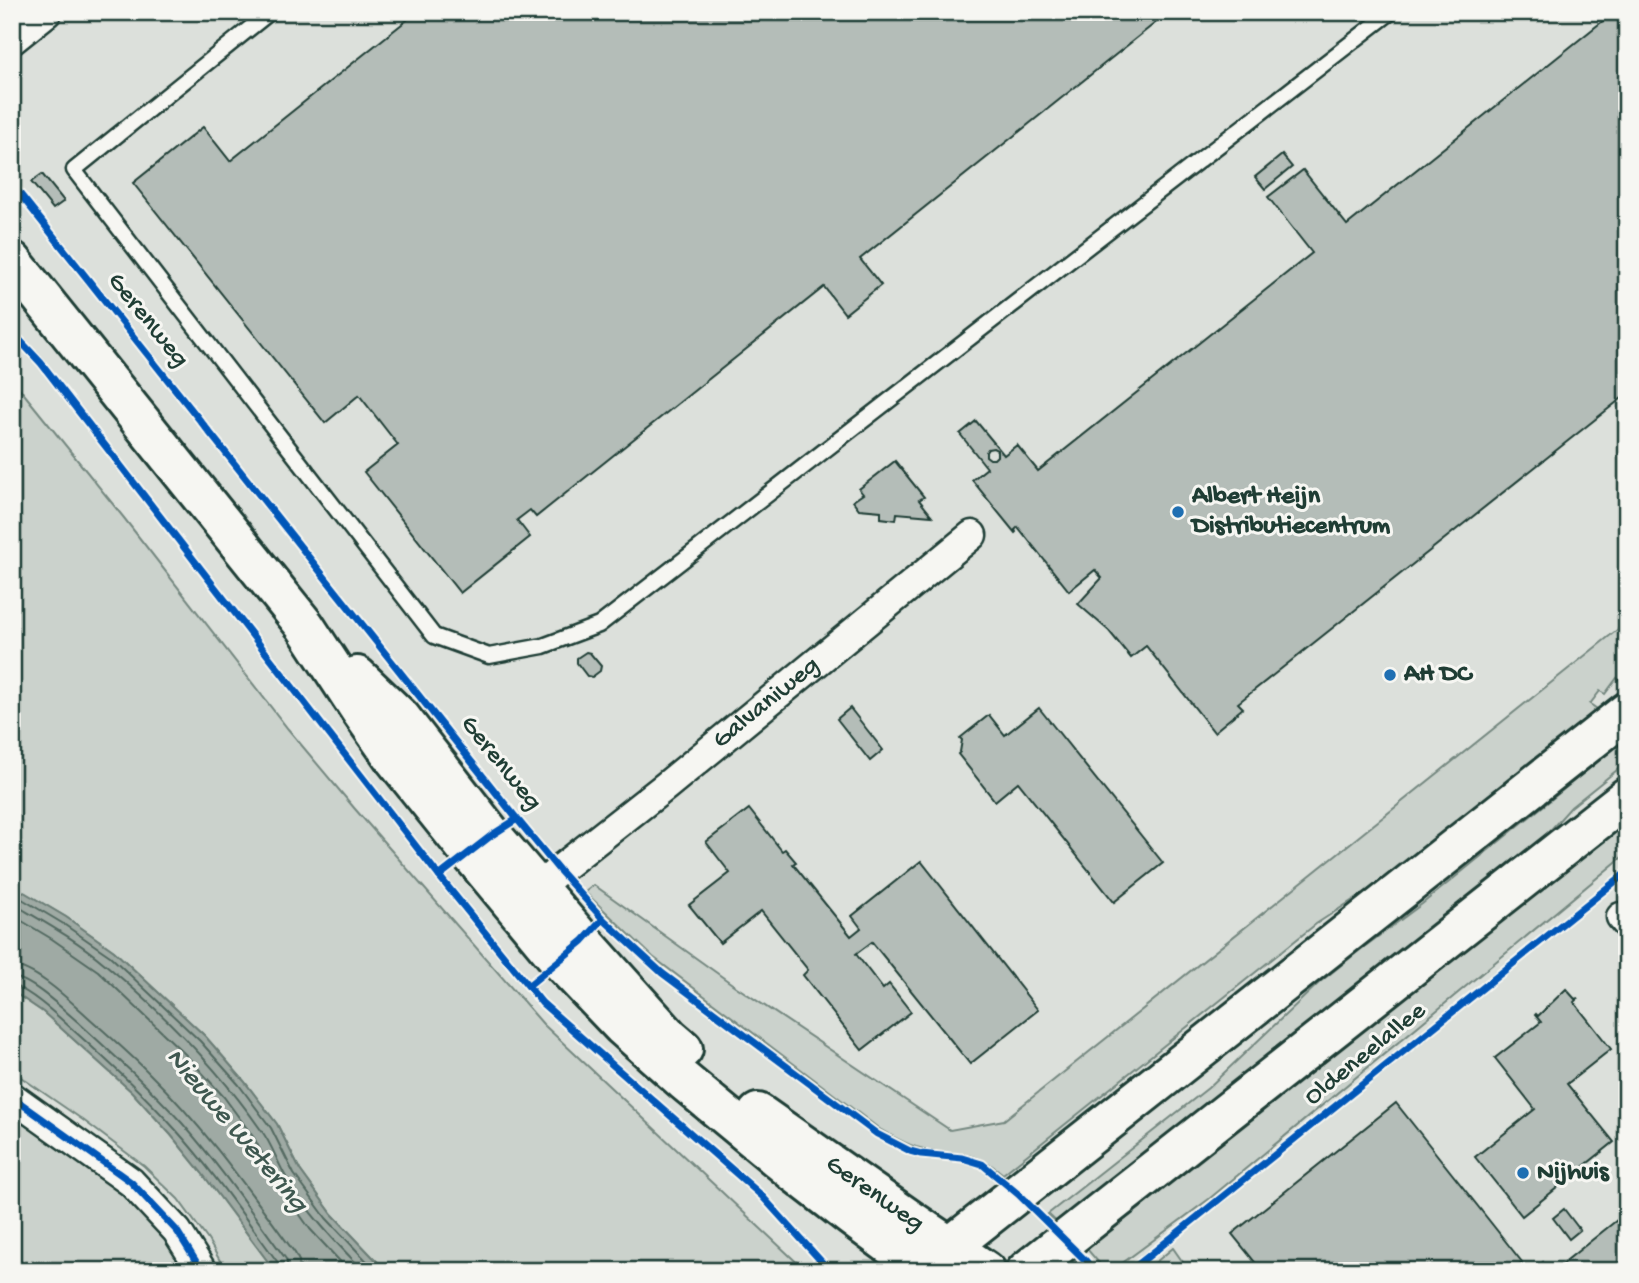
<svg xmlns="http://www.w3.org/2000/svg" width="1639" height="1283" font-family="'Gochi Hand',sans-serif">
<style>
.built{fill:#dce0db}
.green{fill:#cbd2cc;stroke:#758880;stroke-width:2}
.water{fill:#9faaa4;stroke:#6c7e77;stroke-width:2}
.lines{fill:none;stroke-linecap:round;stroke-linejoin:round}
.shore{stroke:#526961;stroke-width:2}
.building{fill:#b4bdb8;stroke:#1f3d34;stroke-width:2;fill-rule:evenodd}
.lane-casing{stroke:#1f3d34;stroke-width:19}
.street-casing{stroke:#1f3d34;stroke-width:33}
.secondary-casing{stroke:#1f3d34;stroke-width:44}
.primary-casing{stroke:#1f3d34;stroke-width:44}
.lane{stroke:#f6f6f2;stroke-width:14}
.street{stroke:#f6f6f2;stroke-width:28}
.secondary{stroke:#f6f6f2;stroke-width:38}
.primary{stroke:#f6f6f2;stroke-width:38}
.cycleway-casing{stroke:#f6f6f2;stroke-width:11}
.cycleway{stroke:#0057b8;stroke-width:7}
.poi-dot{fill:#1f6fb2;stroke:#f6f6f2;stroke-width:2.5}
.labels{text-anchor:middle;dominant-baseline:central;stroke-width:6;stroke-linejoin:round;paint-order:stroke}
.street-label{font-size:26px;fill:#1f3d34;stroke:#f6f6f2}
.poi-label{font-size:26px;font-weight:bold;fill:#1f3d34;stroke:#f6f6f2;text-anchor:start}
.water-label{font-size:28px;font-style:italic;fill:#3f5850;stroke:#f6f6f2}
</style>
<rect width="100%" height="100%" fill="#edefea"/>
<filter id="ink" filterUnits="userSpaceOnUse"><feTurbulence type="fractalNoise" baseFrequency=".0143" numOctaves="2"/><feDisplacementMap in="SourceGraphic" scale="14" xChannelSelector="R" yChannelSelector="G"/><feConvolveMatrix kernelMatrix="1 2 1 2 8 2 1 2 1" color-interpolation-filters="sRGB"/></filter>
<g filter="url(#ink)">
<!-- built -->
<rect class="built" x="12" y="12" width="1615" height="1259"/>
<!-- green -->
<g class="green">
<path d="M 12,379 L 124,518 L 288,729 L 355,809 L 543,1024 L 806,1271 L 386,1271 L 332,1214 L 300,1170 L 277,1124 L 244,1081 L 205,1036 L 114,951 L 66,917 L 12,885 Z"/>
<path d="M 1627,622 L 1627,678 L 1622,682 L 1617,678 L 1605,694 L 1600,691 L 1590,704 L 1600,711 L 1442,842 L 1316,924 L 1003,1174 C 970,1145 952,1158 916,1147 C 904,1143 892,1136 881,1130 L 653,957 L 585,892 L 594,885 L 735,986 L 950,1130 L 1004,1120 Z"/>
<path d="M 1627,738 L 1627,762 L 1571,807 L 1512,873 L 1062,1227 L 1048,1214 L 1208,1088 L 1320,982 L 1360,950 L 1422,904 Z"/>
<path d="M 1627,821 L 1627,853 L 1209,1199 L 1117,1267 L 1105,1270 L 1086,1248 L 1140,1208 L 1245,1122 Z"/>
<path d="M 12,991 L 43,1012 L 132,1092 L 171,1135 L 202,1173 L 275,1271 L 226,1271 L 208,1240 L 178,1199 L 144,1166 L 83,1120 L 12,1071 Z"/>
<path d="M 12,1108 L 80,1153 L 157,1222 L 189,1271 L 12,1271 Z"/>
<path d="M 1173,1248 L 1189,1271 L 1145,1271 Z"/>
</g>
<!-- water -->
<path class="water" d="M 12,885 L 66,917 L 114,951 L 205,1036 L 244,1081 L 277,1124 L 300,1170 L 332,1214 L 386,1271 L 275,1271 L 202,1173 L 171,1135 L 132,1092 L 43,1012 L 12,991 Z"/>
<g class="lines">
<!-- shore -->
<g class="shore">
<path d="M 12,893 L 62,923 L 110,956 L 200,1041 L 239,1085 L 271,1128 L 294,1174 L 326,1218 L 376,1271"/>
<path d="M 12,903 C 44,922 77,940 105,964 C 163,1013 218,1068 261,1130 C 272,1144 277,1162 286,1177 C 307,1212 335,1242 364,1271"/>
<path d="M 12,915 L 52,939 L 98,971 L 186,1055 L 224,1097 L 254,1138 L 278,1184 L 310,1229 L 349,1271"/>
<path d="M 12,966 C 35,967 70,1001 87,1016 C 108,1035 130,1054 150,1074 C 205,1128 250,1192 295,1253 L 299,1261 L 300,1271"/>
<path d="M 12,977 C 30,978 64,1010 78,1022 C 114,1055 149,1087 182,1123 C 220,1166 252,1213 286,1259 L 289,1271"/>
<path d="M 12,986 C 27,987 60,1018 72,1029 C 108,1061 143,1093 175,1129 C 213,1171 245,1218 279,1264 L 280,1271"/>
</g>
</g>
<!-- building -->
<g class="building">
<path d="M 417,12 L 1169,12 L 860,259 L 881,285 L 845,314 L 824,287 L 536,517 L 530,510 L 517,520 L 530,537 L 460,593 L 364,472 L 398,445 L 359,395 L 325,423 L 133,183 L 203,127 L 230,161 Z"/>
<path d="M 1614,12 L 1627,12 L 1627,394 L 1238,703 L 1243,708 L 1214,732 L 1146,646 L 1131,658 L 1109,631 L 1078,604 L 1102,578 L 1095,570 L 1069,591 L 1018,527 L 1015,530 L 1016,532 L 1015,533 L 972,480 L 987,468 L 960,434 L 976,421 L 1004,455 L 1017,445 L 1038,471 L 1312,253 L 1268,197 L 1303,170 L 1347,225 ZM 993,448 L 997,450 L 997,456 L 994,459 L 990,459 L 986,456 L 986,452 L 988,449 Z"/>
<path d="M 1282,155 L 1292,167 L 1265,189 L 1255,177 Z"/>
<path d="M 42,174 L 64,201 L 53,209 L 31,182 Z"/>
<path d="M 895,461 L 924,497 L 919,500 L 932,516 L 897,513 L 896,520 L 881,518 L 881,511 L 859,509 L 853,501 L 863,494 L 859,489 Z"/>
<path d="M 586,652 L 590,653 L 601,666 L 600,671 L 592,677 L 587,676 L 577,663 L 577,658 Z"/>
<path d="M 850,708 L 883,750 L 870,761 L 837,719 Z"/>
<path d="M 1039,708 L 1163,863 L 1114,902 L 1018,782 L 995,801 L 958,754 L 960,752 L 962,740 L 960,738 L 989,715 L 1005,735 Z"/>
<path d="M 749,809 L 782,851 L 785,849 L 796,862 L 793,864 L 851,936 L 861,928 L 852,916 L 921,861 L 1038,1010 L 970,1064 L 872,942 L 856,954 L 883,989 L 889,984 L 911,1012 L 862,1050 L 803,975 L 808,970 L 761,911 L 720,943 L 689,905 L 730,873 L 706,842 Z"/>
<path d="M 1566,989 L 1575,999 L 1578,998 L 1574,1002 L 1611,1049 L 1567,1084 L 1614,1142 L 1522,1216 L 1475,1157 L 1535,1109 L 1495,1058 L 1541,1022 L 1535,1015 L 1536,1014 L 1538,1016 Z"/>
<path d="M 1396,1103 L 1522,1262 L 1511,1271 L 1262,1271 L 1232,1234 Z"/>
<path d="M 1564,1209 L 1580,1230 L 1569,1239 L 1553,1218 Z"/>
<path d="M 1627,1212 L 1627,1271 L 1567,1271 L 1562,1264 Z"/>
<path d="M 1543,1262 L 1549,1271 L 1532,1271 Z"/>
</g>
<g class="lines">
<defs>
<path id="lane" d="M 270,12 L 74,170 L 434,636 L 489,656 L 543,646 L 599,625 L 1391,12"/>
<g id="street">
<path d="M 12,40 L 47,12"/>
<path id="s1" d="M 523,900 L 559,870 L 666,786 L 972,535"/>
<path d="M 1621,917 L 1627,924"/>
<path d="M 12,1097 L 131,1182 L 177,1231 L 202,1271"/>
</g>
<g id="secondary">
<path d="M 12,261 L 305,626 L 360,710 L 393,757 L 470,853 L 559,960 L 622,1026 L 684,1081 L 795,1173 L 852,1217 L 925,1271"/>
<path d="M 357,676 L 401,718 L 492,835 L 583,941 L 669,1037 L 683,1049"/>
<path id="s2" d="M 758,1113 L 912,1221 L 986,1271"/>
</g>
<g id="primary">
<path d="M 919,1271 L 1627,712"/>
<path d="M 1026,1271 L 1627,797"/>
</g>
</defs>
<!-- lane casing -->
<use href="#lane" class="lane-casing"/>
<!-- street casing -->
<use href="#street" class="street-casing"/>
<!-- secondary casing -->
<use href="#secondary" class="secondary-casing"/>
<!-- primary casing -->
<use href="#primary" class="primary-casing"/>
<!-- lane -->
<use href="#lane" class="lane"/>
<!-- street -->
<use href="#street" class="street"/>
<!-- secondary -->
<use href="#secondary" class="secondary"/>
<!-- primary -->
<use href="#primary" class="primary"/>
<defs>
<g id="cycleway">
<path d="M 12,184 L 517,819 L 559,870 L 603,919 L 662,973 L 877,1134 L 910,1151 L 921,1154 L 962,1158 L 982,1164 L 1018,1194 L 1086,1261 L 1093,1271"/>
<path d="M 12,332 L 41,363 L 439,876 L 542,1003 L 761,1195 L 830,1271"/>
<path d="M 439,876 L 492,835 L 517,819"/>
<path d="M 529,985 L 583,941 L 603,919"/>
<path d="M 12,1097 L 131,1182 L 177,1231 L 202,1271"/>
<path d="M 1130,1271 L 1627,872"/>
</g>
</defs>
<!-- cycleway casing -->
<use href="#cycleway" class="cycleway-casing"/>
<!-- cycleway -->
<use href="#cycleway" class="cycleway"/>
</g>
</g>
<!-- markers -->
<g class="poi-dot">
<circle cx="1178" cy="512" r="7"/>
<circle cx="1390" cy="675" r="7"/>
<circle cx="1523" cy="1173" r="7"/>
</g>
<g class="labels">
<!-- street labels -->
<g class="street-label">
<text transform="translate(147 321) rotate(51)">Gerenweg</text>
<text stroke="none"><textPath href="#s1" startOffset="313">Galvaniweg</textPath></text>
<text transform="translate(500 764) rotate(51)">Gerenweg</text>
<text transform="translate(1366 1055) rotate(-39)">Oldeneelallee</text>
<text stroke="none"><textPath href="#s2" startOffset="142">Gerenweg</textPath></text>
</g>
<!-- poi labels -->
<g class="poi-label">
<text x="1192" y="497">Albert Heijn<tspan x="1192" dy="30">Distributiecentrum</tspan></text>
<text x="1404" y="675">AH DC</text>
<text x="1537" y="1173">Nijhuis</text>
</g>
<!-- water labels -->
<g class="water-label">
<text transform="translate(236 1131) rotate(50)">Nieuwe Wetering</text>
</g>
</g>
<!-- margin -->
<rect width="1639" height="1283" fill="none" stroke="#f6f6f2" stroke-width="42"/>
<rect x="21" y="21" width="1597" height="1241" fill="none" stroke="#1f3d34" stroke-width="2.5" filter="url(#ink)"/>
</svg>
